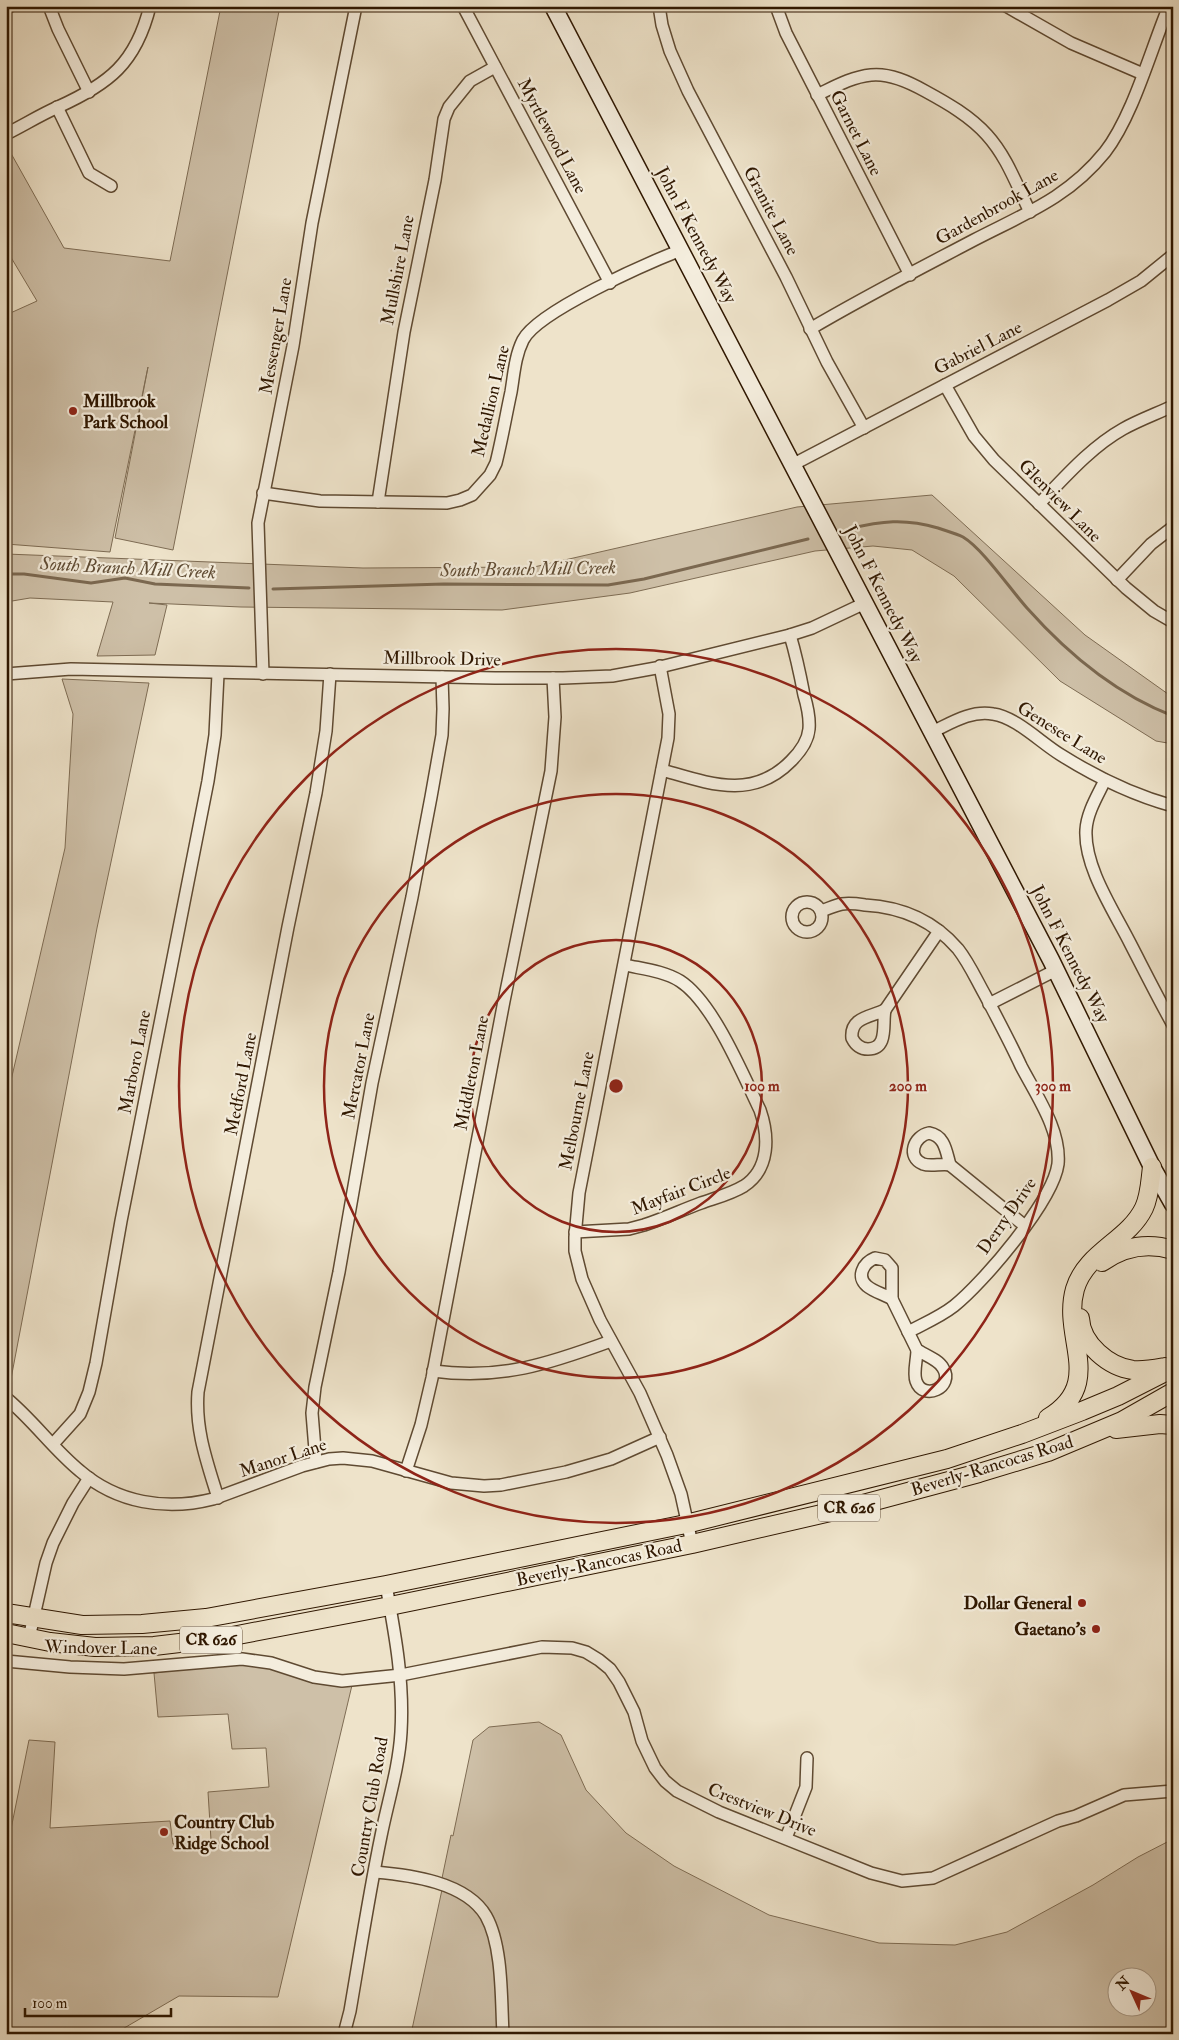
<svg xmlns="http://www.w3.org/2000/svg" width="1179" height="2040" font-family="'IM FELL Double Pica',serif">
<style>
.green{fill:#cec0a8;stroke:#7e6c54;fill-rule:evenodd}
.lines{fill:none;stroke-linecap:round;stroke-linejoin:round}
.stream{stroke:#7b6850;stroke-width:3}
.street-casing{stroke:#5f4a32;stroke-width:14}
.secondary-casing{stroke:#2f1700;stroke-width:19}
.primary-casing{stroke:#2f1700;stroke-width:20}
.street{stroke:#f4eddd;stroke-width:11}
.secondary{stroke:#f4eddd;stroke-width:16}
.primary{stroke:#eee3ca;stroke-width:18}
.ring{fill:none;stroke:#8f2418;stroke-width:2.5}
.poi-dot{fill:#8f2418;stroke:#f4eddd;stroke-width:2}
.labels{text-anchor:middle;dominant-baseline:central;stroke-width:4.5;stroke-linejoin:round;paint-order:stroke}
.shield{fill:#f4eddd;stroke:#6a5742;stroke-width:1}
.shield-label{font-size:16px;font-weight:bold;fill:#2f1700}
.street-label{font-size:18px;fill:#2f1700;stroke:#f4eddd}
.poi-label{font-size:18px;font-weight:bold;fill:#2f1700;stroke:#f4eddd;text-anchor:start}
.water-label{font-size:19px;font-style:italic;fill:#614d35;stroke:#f4eddd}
.centre{fill:#8f2418;stroke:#f4eddd;stroke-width:2.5}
.ring-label{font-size:15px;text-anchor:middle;font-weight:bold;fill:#8f2418;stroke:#f4eddd;stroke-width:4.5;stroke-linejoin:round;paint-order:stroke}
</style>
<rect width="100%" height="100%" fill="#eee3ca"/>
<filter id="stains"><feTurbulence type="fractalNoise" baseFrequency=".004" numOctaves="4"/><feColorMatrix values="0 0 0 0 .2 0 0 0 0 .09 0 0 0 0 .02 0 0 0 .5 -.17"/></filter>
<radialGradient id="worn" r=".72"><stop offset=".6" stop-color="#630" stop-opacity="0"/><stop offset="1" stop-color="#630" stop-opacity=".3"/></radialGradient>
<!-- green -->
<g class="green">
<path d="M 221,6 L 280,6 L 173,550 L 115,538 L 148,367 L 110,552 L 6,544 L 6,315 L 37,301 L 6,249 L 6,149 L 8,148 L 64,248 L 170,261 Z"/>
<path d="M 932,495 L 1085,635 L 1168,694 L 1173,695 L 1173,744 L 1156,741 L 1060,681 L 954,576 L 912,550 L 873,546 L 815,551 L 630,593 L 502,610 L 241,607 L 149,603 L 167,605 L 155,655 L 97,656 L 113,602 L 30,598 L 6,602 L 6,554 L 363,568 L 534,567 L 797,507 Z"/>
<path d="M 62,679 L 149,683 L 97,928 L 10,1384 L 6,1381 L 6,1102 L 65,848 L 73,714 Z"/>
<path d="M 249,1660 L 353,1681 L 278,1997 L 179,1996 L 114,2034 L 6,2034 L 6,1829 L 11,1829 L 29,1740 L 55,1742 L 50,1828 L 170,1821 L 173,1844 L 211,1840 L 208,1792 L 269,1787 L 266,1748 L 232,1749 L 228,1714 L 158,1717 L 154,1673 Z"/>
<path d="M 539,1722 L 561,1735 L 586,1790 L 626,1833 L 674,1866 L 769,1915 L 879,1943 L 955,1945 L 1007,1932 L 1093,1885 L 1138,1857 L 1173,1839 L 1173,2034 L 411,2034 L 443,1885 L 441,1883 L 451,1835 L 453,1836 L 473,1740 L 489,1727 ZM 1116,1978 L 1146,1978 L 1146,2008 L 1116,2008 Z"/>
</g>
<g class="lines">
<!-- stream -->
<g class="stream">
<path d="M 848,529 C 882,521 904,518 938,528 C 946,531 955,533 963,537 C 983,549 1010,589 1027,608 C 1067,653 1116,694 1173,716"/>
<path d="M 6,574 L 24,574 L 91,583 L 125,578 L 155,584 L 249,588"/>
<path d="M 273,589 L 444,584 L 608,585 L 644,579 L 808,539"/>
</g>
<defs>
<g id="street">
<path d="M 49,6 L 58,29 L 89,92"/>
<path d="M 463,6 L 610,283"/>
<path d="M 659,6 L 662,25 L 670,51 L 688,91 L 786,277 L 827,362 L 864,428"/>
<path d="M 776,6 L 786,33 L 910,275"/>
<path d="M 1006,6 L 1071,43 L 1143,74"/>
<path d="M 6,8 L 11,6"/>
<path d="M 817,95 C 834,87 851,77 871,75 C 890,73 909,82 925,91 C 947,103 970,116 987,135 C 1007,157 1017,186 1030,212"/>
<path d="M 57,107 L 89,173 L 111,186"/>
<path d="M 6,134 C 24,125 40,115 58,107 C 109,84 136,63 150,6"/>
<path d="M 810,329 C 864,297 919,269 974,240 C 1024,214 1068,198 1105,152 C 1133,116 1151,49 1169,6"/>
<path d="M 945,385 L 974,436 L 994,460 L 1126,588 L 1154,611 L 1173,622"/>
<path d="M 794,464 L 1108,300 L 1141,281 L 1173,255"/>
<path d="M 263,493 L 320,501 L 447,503 L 460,500 L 472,495 L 490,475 L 496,463 C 502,439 506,415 511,392 C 514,374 515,356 523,340 C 538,311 648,263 681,250"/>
<path d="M 378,502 L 404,332 L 435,180 L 444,119 L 449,107 L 470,81 L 495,67"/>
<path d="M 1039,504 C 1065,477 1091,447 1123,429 C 1139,420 1156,414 1173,406"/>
<path d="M 1117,580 L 1151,544 L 1173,527"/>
<path d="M 660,666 L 669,714 L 668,738 L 579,1193 L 575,1237 L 575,1251 L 582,1279 L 600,1320 L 640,1393 L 667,1455 L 681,1494 L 692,1544"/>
<path d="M 6,674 L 71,669 L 495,678 L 563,678 L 612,676 L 656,668 L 790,635 L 812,628 L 865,603"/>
<path d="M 263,674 L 258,523 L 293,346 L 312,223 L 356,6"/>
<path d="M 932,732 C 951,723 971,710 993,714 C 1016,717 1041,743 1061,755 C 1096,777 1133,795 1173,806"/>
<path d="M 662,770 C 708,783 752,801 791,761 C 799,753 808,741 809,729 C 810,717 807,705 804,695 C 800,674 796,655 790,635"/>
<path d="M 1105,780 C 1098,795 1087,812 1086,830 C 1084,867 1114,911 1130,943 C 1144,970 1158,998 1173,1025"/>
<circle cx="807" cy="917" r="15"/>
<path d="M 821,911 C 828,909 835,905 842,904 C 849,903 858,904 865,905 C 901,907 934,921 958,949 C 969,963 976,979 985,995 C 997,1018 1010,1042 1021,1066 C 1036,1095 1061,1130 1058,1164 C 1053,1201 983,1283 954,1306 C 940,1317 923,1324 908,1332"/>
<path d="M 989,1004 L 1056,970"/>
<path d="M 885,1010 C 882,1023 889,1049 868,1049 C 860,1049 855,1044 852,1038 C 850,1017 871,1017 885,1010 Z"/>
<path d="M 885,1010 L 939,931"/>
<path d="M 929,1133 C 945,1136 946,1151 950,1165 C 942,1163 931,1167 923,1164 C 906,1157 914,1136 929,1133 Z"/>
<path d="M 950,1165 L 1025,1226"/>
<path d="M 575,1232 L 629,1229 L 644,1225 C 663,1219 682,1210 701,1203 C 715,1198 731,1194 744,1186 C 770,1169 769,1136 760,1110 C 743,1075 713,1002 680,981 C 664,971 643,969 625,965"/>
<path d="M 875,1258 L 885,1260 L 892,1268 L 892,1299 C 884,1294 874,1292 867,1286 C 856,1277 863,1263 875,1258 Z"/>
<path d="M 892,1299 L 917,1350"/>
<path d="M 917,1350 C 925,1355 939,1360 943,1368 C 955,1387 923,1402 916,1381 C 913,1373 917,1359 917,1350 Z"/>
<path d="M 433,1371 C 501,1380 548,1364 611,1341"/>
<path d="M 6,1398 C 33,1420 53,1449 80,1471 C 117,1503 166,1511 213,1499 L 302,1466 L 329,1459 L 343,1458 L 372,1461 L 451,1483 L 484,1486 L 501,1485 L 566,1472 L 611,1459 L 660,1437"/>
<path d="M 53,1444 L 80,1414 L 89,1392 L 96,1363 L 121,1221 L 208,781 L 215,735 L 218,674"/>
<path d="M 316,1462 L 312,1413 L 315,1387 L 339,1272 L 372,1083 L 412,897 L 431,797 L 442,735 L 443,709 L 442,677"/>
<path d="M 406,1471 L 421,1425 L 432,1378 L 504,1001 L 551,771 L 555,717 L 553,678"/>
<path d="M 218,1498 C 207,1462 195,1430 198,1392 L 288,927 L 316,793 L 326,731 L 330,674"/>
<path d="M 29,1638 L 46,1563 L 53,1543 L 73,1503 L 89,1478"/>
<path d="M 6,1661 L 70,1667 L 124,1669 L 242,1659 L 271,1663 L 314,1677 L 342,1681 L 401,1675 L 542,1647 L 572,1648 L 586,1652 L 599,1660 L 610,1669 L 619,1682 L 634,1712 L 642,1741 L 655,1768 L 665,1781 L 677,1791 L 719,1812 L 871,1873 L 902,1881 L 933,1878 L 1058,1821 L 1076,1816 L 1124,1795 L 1173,1791"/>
<path d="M 786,1838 L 806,1787 L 807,1758"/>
<path d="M 375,1872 C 410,1875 466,1882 486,1916 C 503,1946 501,2000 503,2034"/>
<path d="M 344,2034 L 350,2011 C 360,1953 369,1894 381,1836 C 388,1801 399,1767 401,1732 C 404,1681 395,1634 386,1585"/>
</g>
<path id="secondary" d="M 553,6 L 1051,960 L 1152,1167 L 1173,1204"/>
<g id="primary">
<path d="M 1102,1262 C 1123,1247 1147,1242 1173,1250"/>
<path d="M 1080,1318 C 1081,1344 1109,1367 1133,1370 C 1144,1371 1154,1369 1165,1367"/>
<path d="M 1048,1418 C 1106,1383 1061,1338 1075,1289 C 1086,1252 1128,1241 1144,1208 C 1150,1195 1150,1182 1152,1167"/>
<path d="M 1116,1429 L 1160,1424 L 1173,1425"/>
<path d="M 6,1613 L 82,1625 L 142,1624 L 206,1618 L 386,1585 L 686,1524 L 947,1459 L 1022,1434 L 1082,1411 L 1118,1396 L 1173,1368"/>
<path d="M 6,1633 L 50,1642 L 95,1647 L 154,1646 L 222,1638 L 390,1606 L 692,1544 L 852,1507 L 979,1473 L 1048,1452 L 1122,1421 L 1173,1392"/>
</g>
</defs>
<!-- street casing -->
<use href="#street" class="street-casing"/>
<!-- secondary casing -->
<use href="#secondary" class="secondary-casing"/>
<!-- primary casing -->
<use href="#primary" class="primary-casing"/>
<!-- street -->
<use href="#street" class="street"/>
<!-- secondary -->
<use href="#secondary" class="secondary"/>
<!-- primary -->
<use href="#primary" class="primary"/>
</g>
<!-- distance rings -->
<g class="ring">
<circle cx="616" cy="1086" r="146"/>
<circle cx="616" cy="1086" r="292"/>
<circle cx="616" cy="1086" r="437"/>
</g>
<!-- markers -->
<g class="poi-dot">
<circle cx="73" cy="411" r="5"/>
<circle cx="1082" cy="1603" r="5"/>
<circle cx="1096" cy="1629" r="5"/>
<circle cx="164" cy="1832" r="5"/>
</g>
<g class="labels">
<!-- shield labels -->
<g class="shield">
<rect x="818" y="1494.5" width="62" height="27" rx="4"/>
<rect x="180" y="1626.5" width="62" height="27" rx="4"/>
</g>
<g class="shield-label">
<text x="849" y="1508">CR 626</text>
<text x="211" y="1640">CR 626</text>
</g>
<!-- street labels -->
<g class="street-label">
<text transform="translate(856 133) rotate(63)">Garnet Lane</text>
<text transform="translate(552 136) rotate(62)">Myrtlewood Lane</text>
<text transform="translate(997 207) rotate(-29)">Gardenbrook Lane</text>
<text transform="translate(771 211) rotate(62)">Granite Lane</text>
<text transform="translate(696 235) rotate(62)">John F Kennedy Way</text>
<text transform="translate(398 270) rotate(-79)">Mullshire Lane</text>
<text transform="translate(276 336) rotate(-80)">Messenger Lane</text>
<text transform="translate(978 348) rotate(-27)">Gabriel Lane</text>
<text transform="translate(491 401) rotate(-77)">Medallion Lane</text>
<text transform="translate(1060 501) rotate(45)">Glenview Lane</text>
<text transform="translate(883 594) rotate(63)">John F Kennedy Way</text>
<text transform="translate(442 659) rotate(1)">Millbrook Drive</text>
<text transform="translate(1062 733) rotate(32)">Genesee Lane</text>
<text transform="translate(1070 954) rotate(63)">John F Kennedy Way</text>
<text transform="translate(135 1062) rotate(-79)">Marboro Lane</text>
<text transform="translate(359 1066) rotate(-79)">Mercator Lane</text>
<text transform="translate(472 1073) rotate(-79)">Middleton Lane</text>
<text transform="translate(241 1084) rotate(-79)">Medford Lane</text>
<text transform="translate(577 1111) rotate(-79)">Melbourne Lane</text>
<text transform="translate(681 1191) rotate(-21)">Mayfair Circle</text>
<text transform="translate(1007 1216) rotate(-55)">Derry Drive</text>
<text transform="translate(283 1458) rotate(-18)">Manor Lane</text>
<text transform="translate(992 1466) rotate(-17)">Beverly-Rancocas Road</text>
<text transform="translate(599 1563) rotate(-12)">Beverly-Rancocas Road</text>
<text transform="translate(101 1648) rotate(1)">Windover Lane</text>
<text transform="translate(370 1807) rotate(-80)">Country Club Road</text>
<text transform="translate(762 1810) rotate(22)">Crestview Drive</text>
</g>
<!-- poi labels -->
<g class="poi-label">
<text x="83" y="401">Millbrook<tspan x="83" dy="21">Park School</tspan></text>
<text x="1072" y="1603" text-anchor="end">Dollar General</text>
<text x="1086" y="1629" text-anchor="end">Gaetano's</text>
<text x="174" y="1822">Country Club<tspan x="174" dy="21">Ridge School</tspan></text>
</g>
<!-- water labels -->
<g class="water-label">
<text transform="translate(128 568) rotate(3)">South Branch Mill Creek</text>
<text transform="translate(528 569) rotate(-1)">South Branch Mill Creek</text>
</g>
</g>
<circle cx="616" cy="1086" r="8" class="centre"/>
<g class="ring-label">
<text x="762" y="1091">100 m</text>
<text x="908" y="1091">200 m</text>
<text x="1053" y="1091">300 m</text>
</g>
<!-- margin -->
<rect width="1179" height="2040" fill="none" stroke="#eee3ca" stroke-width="25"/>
<rect x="8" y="8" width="1164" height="2025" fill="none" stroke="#2f1700" stroke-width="2.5"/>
<rect x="12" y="12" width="1154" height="2015" fill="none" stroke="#2f1700"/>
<!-- north arrow -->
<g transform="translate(1132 1992) rotate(314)"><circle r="24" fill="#f4eddd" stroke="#a59785"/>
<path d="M0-4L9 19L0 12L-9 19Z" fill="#8f2418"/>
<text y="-8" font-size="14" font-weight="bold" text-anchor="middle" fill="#2f1700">N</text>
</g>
<!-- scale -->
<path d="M25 2008v8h146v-8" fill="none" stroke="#2f1700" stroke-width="2.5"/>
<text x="32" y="2008" font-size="15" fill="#2f1700" stroke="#f4eddd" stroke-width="4" paint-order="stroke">100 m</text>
<rect width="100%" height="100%" filter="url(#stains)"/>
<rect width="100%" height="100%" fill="url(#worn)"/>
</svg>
